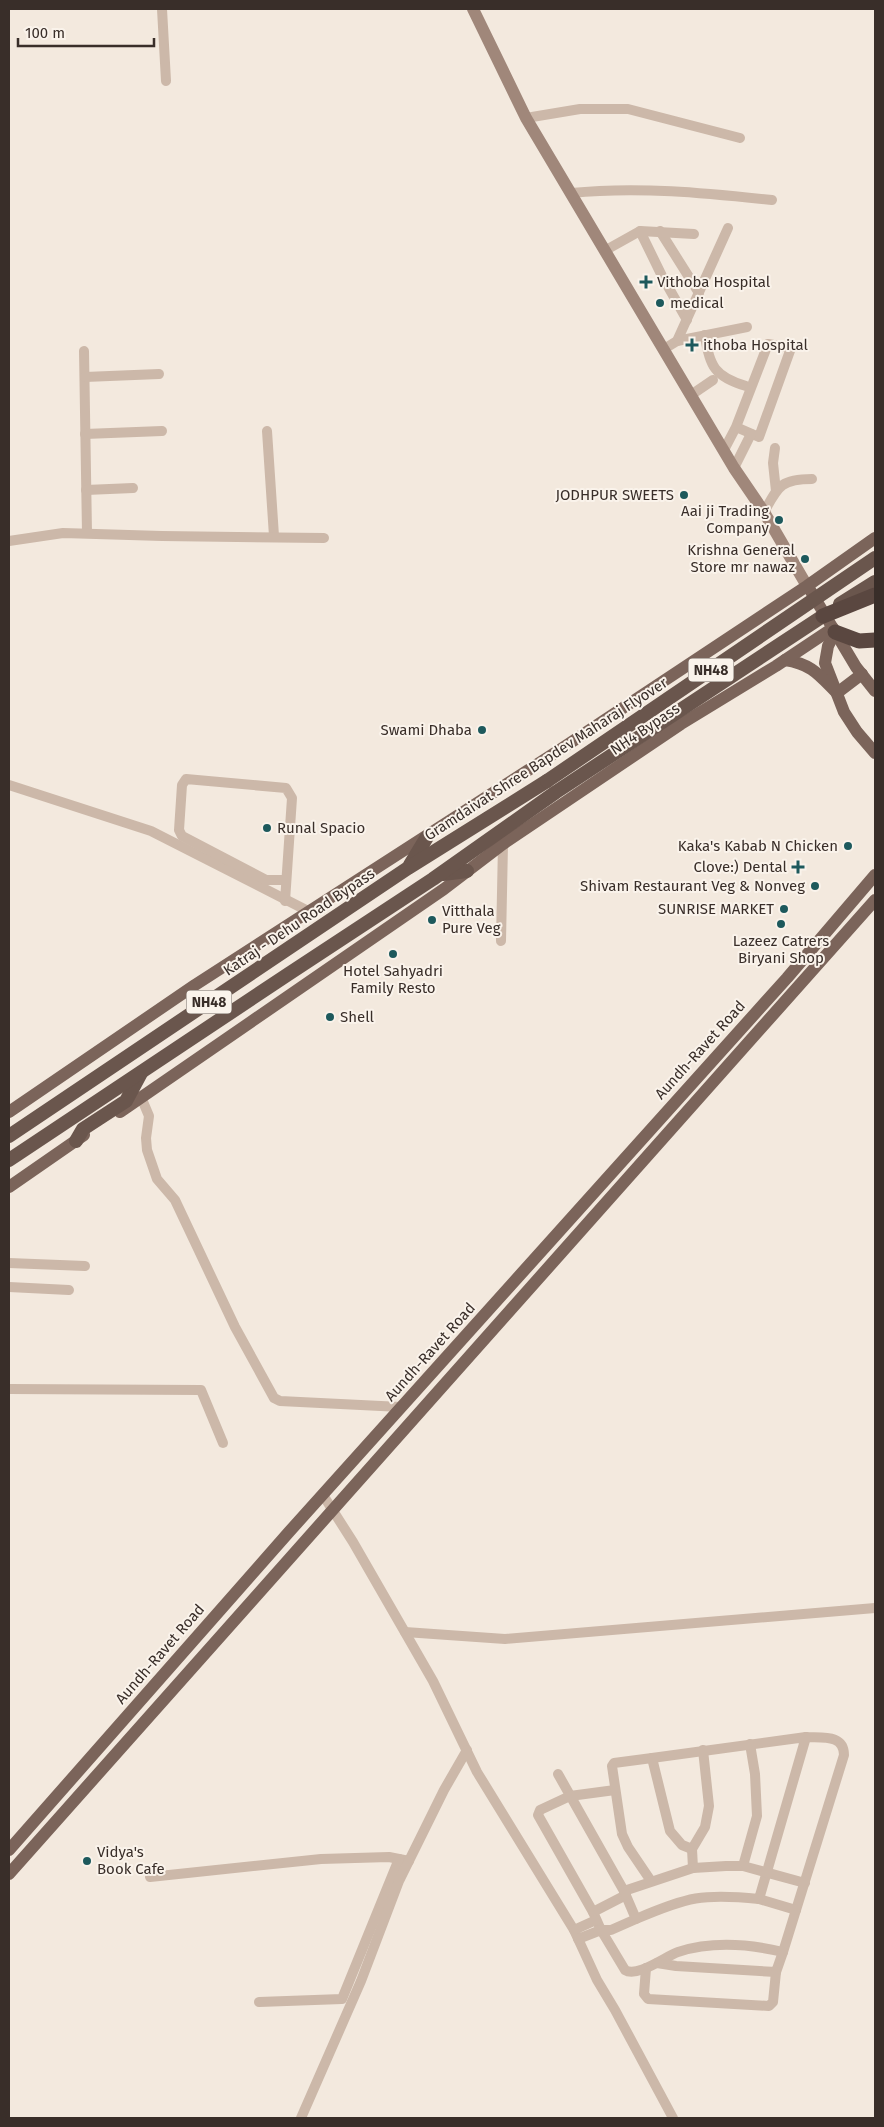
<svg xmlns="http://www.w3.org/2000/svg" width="884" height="2127" font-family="'Fira Sans',sans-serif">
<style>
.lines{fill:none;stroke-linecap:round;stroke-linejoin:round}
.minor{stroke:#ccb8a9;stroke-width:10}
.secondary{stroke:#a0877a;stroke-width:12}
.primary{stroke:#7b645a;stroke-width:12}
.trunk{stroke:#6a564d;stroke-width:14}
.motorway{stroke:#5a4740;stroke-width:15}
.trunk-bridge{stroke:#6a564d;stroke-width:14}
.motorway-bridge{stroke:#5a4740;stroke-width:15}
.poi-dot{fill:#1d595c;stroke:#faf3eb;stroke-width:2}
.labels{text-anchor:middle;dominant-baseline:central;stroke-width:4;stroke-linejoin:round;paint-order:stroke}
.shield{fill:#faf3eb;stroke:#736963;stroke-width:1}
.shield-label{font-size:14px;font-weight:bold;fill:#392e29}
.poi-label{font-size:15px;fill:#392e29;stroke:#faf3eb;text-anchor:end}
.street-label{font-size:15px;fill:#392e29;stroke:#faf3eb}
</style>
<rect width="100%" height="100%" fill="#f3e9de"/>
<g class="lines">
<!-- minor -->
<g class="minor">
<path d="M 162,9 L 166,81"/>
<path d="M 526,118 L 580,109 L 628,109 L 740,138"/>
<path d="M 571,193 C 638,186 705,193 772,200"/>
<path d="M 640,231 L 662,276 L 687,320"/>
<path d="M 660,231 L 699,293"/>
<path d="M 606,250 L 640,231 L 694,234"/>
<path d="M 705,335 C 709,366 715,377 746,386"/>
<path d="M 677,341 L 747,327"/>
<path d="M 664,349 L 677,341 L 728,228"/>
<path d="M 84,351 L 87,533"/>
<path d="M 85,377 L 159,374"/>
<path d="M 691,395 L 713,380"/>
<path d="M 267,431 L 274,536"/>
<path d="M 85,434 L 162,431"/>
<path d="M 775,448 L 773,463 L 776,491"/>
<path d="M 724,450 L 736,427 L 768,344 L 791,348 L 759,437 L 736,427"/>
<path d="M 734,468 L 751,434"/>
<path d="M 86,490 L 133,488"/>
<path d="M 764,512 C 778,487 780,479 812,479"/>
<path d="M 9,541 L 63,533 L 162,536 L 324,538"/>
<path d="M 9,785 L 151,831 L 308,911"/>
<path d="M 285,901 L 292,798 L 286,788 L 186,779 L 182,785 L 179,830 L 182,836 L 266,880 L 286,880"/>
<path d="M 501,941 L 503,844"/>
<path d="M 141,1097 L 149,1116 L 146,1138 L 147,1150 L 157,1179 L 175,1200 L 235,1327 L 274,1398 L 280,1401 L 401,1407"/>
<path d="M 9,1263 L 85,1266"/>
<path d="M 9,1287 L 69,1290"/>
<path d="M 9,1389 L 201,1390 L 223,1443"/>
<path d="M 323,1495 L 353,1542 L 433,1681 L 477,1772 L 574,1930 L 597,1980 L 615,2010 L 673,2118"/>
<path d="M 405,1632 L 505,1639 L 875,1608"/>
<path d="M 558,1774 L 624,1891"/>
<path d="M 615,1790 L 570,1796 L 540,1810 L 538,1815 L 593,1912 L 601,1930 L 625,1970 C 637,1978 666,1956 678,1952 C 712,1941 749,1944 783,1952 L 844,1755 C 844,1734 822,1738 806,1737"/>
<path d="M 743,1866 L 757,1816 L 755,1774 L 750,1744"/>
<path d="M 693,1868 L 692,1849 L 705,1827 L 709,1806 L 703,1750"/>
<path d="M 150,1877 L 321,1859 L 389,1857 L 409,1861"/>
<path d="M 651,1881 L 628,1847 L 622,1834 L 612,1766 L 614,1763 L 652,1758"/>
<path d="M 759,1899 L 796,1910"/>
<path d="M 593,1912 L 626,1895"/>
<path d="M 636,1919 C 687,1897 703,1893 759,1899 L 806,1737 L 652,1758 L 670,1831 L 682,1845 L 692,1849"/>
<path d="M 574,1930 L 596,1920"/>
<path d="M 578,1939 L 601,1930 L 611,1930 L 636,1919 L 624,1891 L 693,1868 L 726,1866 L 743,1866 L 805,1883"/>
<path d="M 657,1963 L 676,1966 L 776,1972 L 783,1952"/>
<path d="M 646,1968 L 644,1994 L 648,1999 L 769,2006 L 773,2002 L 776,1972"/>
<path d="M 259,2002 L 342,1999 L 399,1859"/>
<path d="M 301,2118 L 361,1981 L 399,1881 L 444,1790 L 467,1750"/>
</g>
<!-- secondary -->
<path class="secondary" d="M 473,9 L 526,118 L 734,468 L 764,512 L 807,586"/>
<!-- primary -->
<g class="primary">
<path d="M 810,590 L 856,667 L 875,691"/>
<path d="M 835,632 L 828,646 L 825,663 L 844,712 L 857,732 L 875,753"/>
<path d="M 785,660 C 812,664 819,675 837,693 L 862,674"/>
<path d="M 9,1112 L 195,985 L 561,749 L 807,586 L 875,538"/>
<path d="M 120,1112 L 444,889 L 503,844 L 681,724 L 776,666 L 833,628"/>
<path d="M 9,1187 L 84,1135"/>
<path d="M 9,1850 L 289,1532 L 787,978 L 875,875"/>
<path d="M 9,1874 L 875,900"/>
</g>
<!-- trunk -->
<g class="trunk">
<path d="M 410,865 L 427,837"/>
<path d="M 443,874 L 467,871"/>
<path d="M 9,1136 L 408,868 L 547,781"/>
<path d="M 76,1141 L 83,1129 L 126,1101 L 141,1073"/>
<path d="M 9,1160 L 290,973 L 433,879 L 556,792 L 823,616"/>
</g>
<!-- motorway -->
<path class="motorway" d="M 835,632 L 859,641 L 875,640"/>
<!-- trunk-bridge -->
<g class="trunk-bridge">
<path d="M 840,604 L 875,582"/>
<path d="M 547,781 L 875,558"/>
</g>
<!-- motorway-bridge -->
<path class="motorway-bridge" d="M 823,616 L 875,595"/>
</g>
<!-- markers -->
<g class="poi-dot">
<path d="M643.5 274.5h5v5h5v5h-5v5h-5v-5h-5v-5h5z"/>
<circle cx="660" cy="303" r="5"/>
<path d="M689.5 337.5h5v5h5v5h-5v5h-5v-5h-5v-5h5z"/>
<circle cx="684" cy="495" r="5"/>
<circle cx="779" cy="520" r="5"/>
<circle cx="805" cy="559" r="5"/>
<circle cx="482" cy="730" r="5"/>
<circle cx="267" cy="828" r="5"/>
<circle cx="848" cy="846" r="5"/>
<path d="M795.5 859.5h5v5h5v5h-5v5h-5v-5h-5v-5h5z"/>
<circle cx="815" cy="886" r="5"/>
<circle cx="784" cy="909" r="5"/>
<circle cx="432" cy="920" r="5"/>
<circle cx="781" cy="924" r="5"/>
<circle cx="393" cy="954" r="5"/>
<circle cx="330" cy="1017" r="5"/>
<circle cx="87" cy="1861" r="5"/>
</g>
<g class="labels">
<!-- shield labels -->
<g class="shield">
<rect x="688.5" y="658.5" width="45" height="23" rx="4"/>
<rect x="186.5" y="990.5" width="45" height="23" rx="4"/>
</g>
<g class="shield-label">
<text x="711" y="670">NH48</text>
<text x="209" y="1002">NH48</text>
</g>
<!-- poi labels -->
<g class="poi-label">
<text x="657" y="282" text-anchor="start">Vithoba Hospital</text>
<text x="670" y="303" text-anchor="start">medical</text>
<text x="703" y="345" text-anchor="start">ithoba Hospital</text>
<text x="674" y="495">JODHPUR SWEETS</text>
<text x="769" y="511">Aai ji Trading<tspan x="769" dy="17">Company</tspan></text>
<text x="795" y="550">Krishna General<tspan x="795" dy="17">Store mr nawaz</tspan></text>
<text x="472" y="730">Swami Dhaba</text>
<text x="277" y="828" text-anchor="start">Runal Spacio</text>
<text x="838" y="846">Kaka's Kabab N Chicken</text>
<text x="787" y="867">Clove:) Dental</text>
<text x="805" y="886">Shivam Restaurant Veg &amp; Nonveg</text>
<text x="774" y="909">SUNRISE MARKET</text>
<text x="442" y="911" text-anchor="start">Vitthala<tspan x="442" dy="17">Pure Veg</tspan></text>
<text x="781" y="941" text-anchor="middle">Lazeez Catrers<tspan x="781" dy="17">Biryani Shop</tspan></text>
<text x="393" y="971" text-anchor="middle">Hotel Sahyadri<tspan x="393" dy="17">Family Resto</tspan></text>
<text x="340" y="1017" text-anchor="start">Shell</text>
<text x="97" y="1852" text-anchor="start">Vidya's<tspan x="97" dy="17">Book Cafe</tspan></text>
</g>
<!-- street labels -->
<g class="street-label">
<text transform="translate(645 729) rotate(-34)">NH4 Bypass</text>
<text transform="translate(546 759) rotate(-33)">Gramdaivat Shree Bapdev Maharaj Flyover</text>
<text transform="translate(299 922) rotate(-34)">Katraj - Dehu Road Bypass</text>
<text transform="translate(700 1050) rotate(-48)">Aundh-Ravet Road</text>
<text transform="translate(430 1352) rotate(-48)">Aundh-Ravet Road</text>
<text transform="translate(160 1654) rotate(-49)">Aundh-Ravet Road</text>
</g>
</g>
<!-- border -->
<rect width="884" height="2127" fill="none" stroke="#392e29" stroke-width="20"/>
<!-- scale -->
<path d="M18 38v8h136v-8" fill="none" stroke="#392e29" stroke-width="2.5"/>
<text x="25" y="38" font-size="15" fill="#392e29" stroke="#faf3eb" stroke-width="4" paint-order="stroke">100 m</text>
</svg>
